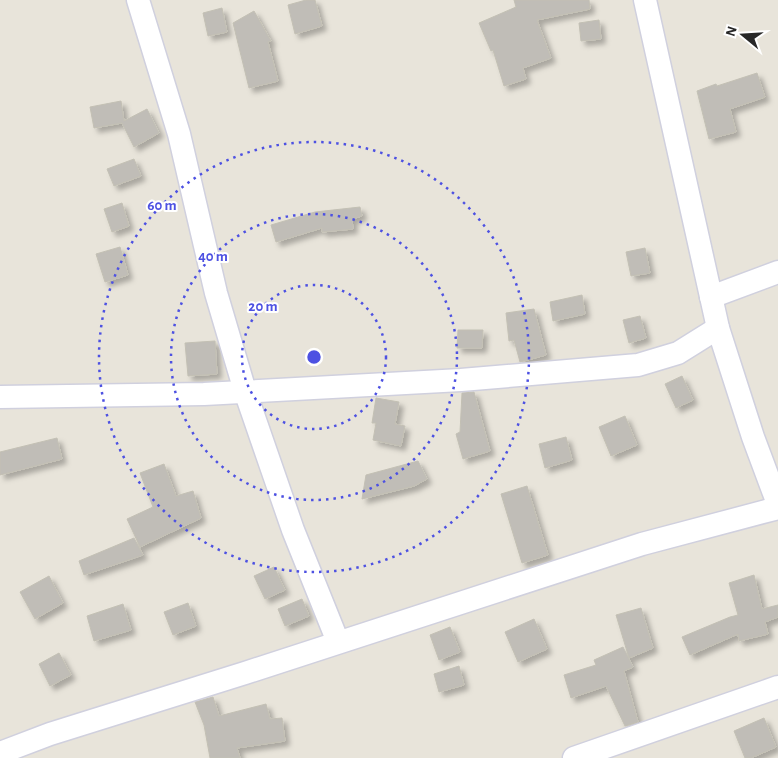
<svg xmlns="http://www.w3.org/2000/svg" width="778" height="758" font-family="'Alegreya Sans',sans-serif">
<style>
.building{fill:#c0bdb7;stroke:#c3c0b4;filter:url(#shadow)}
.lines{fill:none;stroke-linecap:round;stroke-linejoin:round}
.minor-casing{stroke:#d0d0de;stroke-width:25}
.minor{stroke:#fff;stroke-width:22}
.ring{fill:none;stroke:#4d51e2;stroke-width:2.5;stroke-dasharray:2.5 5}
.centre{fill:#4d51e2;stroke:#fff;stroke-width:2.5}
.ring-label{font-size:15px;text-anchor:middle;font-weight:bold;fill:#4d51e2;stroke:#fff;stroke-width:4;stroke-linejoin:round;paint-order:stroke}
</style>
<defs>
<filter id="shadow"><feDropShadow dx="4.5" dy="4.5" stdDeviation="2.5" flood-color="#0004"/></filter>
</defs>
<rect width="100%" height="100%" fill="#e8e4da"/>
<!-- building -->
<g class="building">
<path d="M 306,0 L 315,0 L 322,26 L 295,34 L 288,5 Z"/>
<path d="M 514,0 L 589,0 L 590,9 L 537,20 L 551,58 L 523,68 L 526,79 L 504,86 L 493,50 L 491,51 L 479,23 L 516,7 Z"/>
<path d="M 222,8 L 227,32 L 208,36 L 203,13 Z"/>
<path d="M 254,11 L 271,41 L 268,42 L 278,81 L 249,88 L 233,23 Z"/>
<path d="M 599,20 L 601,39 L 581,41 L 579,23 Z"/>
<path d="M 757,73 L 765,97 L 730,109 L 736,132 L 709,139 L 697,91 L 716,84 L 717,86 Z"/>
<path d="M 121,101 L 124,121 L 147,109 L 159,133 L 134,147 L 122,123 L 94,128 L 90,107 Z"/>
<path d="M 134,159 L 141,176 L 114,186 L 107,169 Z"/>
<path d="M 122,203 L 129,226 L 112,232 L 104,209 Z"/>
<path d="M 360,207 L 362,216 L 352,219 L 353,229 L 322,232 L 322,228 L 276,242 L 271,225 L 315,212 Z"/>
<path d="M 120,247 L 128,275 L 105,282 L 96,254 Z"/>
<path d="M 645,248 L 650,273 L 631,276 L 626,252 Z"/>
<path d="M 582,295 L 585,314 L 553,321 L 550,302 Z"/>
<path d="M 534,309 L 546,355 L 520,362 L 514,340 L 509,341 L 506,313 Z"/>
<path d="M 640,316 L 646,338 L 629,343 L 623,320 Z"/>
<path d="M 458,330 L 483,330 L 482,348 L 457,348 Z"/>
<path d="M 215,341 L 217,374 L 188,376 L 185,343 Z"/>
<path d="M 682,376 L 693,400 L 676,408 L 665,384 Z"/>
<path d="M 474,392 L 490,451 L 463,459 L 456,434 L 460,432 L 462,393 Z"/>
<path d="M 376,398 L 399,402 L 395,424 L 405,426 L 401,446 L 373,440 L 376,423 L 372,423 Z"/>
<path d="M 625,416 L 637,445 L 611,456 L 599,427 Z"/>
<path d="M 566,437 L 572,460 L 545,468 L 539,444 Z"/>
<path d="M 57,438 L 62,459 L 0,475 L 0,452 Z"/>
<path d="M 418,461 L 427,479 L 414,486 L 362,499 L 366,475 Z"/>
<path d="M 164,464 L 176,496 L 193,491 L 201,518 L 140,547 L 127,519 L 153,507 L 140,473 Z"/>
<path d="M 527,486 L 548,555 L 522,563 L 501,494 Z"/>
<path d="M 134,538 L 143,555 L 84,575 L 79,561 Z"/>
<path d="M 274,567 L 285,590 L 265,599 L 254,576 Z"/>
<path d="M 754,575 L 762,609 L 778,605 L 778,617 L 765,622 L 768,634 L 739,641 L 738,634 L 690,655 L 682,637 L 730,617 L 738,615 L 729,583 Z"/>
<path d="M 49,576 L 63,603 L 35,619 L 20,592 Z"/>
<path d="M 302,599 L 309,616 L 285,626 L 278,609 Z"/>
<path d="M 188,603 L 196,626 L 173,635 L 164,612 Z"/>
<path d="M 123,604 L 131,630 L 94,641 L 87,616 Z"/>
<path d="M 641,608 L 653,648 L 629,658 L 616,615 Z"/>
<path d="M 534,619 L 547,649 L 518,662 L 505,632 Z"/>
<path d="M 450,627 L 460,652 L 439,660 L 430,635 Z"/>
<path d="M 623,647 L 633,667 L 624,671 L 638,722 L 625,726 L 606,686 L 571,698 L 564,675 L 596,665 L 594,660 Z"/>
<path d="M 59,653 L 71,675 L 50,686 L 39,664 Z"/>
<path d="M 459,666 L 464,685 L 439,692 L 434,674 Z"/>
<path d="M 213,697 L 219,716 L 266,704 L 270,719 L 282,718 L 285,741 L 237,748 L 240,758 L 210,758 L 204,725 L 195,702 Z"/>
<path d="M 764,718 L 776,747 L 751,758 L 745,758 L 734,731 Z"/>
</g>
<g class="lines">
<defs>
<g id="minor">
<path d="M 138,0 L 179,134 L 216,293 L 245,391 L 293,530 L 338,642"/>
<path d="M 645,0 L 718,328 L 753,437 L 778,504"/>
<path d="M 711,297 L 778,272"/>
<path d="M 0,397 L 204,394 L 461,380 L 638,365 L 678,353 L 718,328"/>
<path d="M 0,753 L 50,734 L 245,673 L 642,544 L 778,508"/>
<path d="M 574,758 L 778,687"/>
</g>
</defs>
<!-- minor casing -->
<use href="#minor" class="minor-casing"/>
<!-- minor -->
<use href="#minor" class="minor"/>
</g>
<!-- distance rings -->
<g class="ring">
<circle cx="314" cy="357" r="72"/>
<circle cx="314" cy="357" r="143"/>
<circle cx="314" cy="357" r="215"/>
</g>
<circle cx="314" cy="357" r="8" class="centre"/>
<g class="ring-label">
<text x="162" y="210">60 m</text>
<text x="213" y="261">40 m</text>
<text x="263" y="311">20 m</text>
</g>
<!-- north arrow -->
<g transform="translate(743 35) rotate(288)" stroke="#ffffff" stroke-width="4" paint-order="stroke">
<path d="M0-4L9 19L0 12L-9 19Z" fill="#272727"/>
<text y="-8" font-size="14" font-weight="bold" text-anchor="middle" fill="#272727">N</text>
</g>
</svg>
